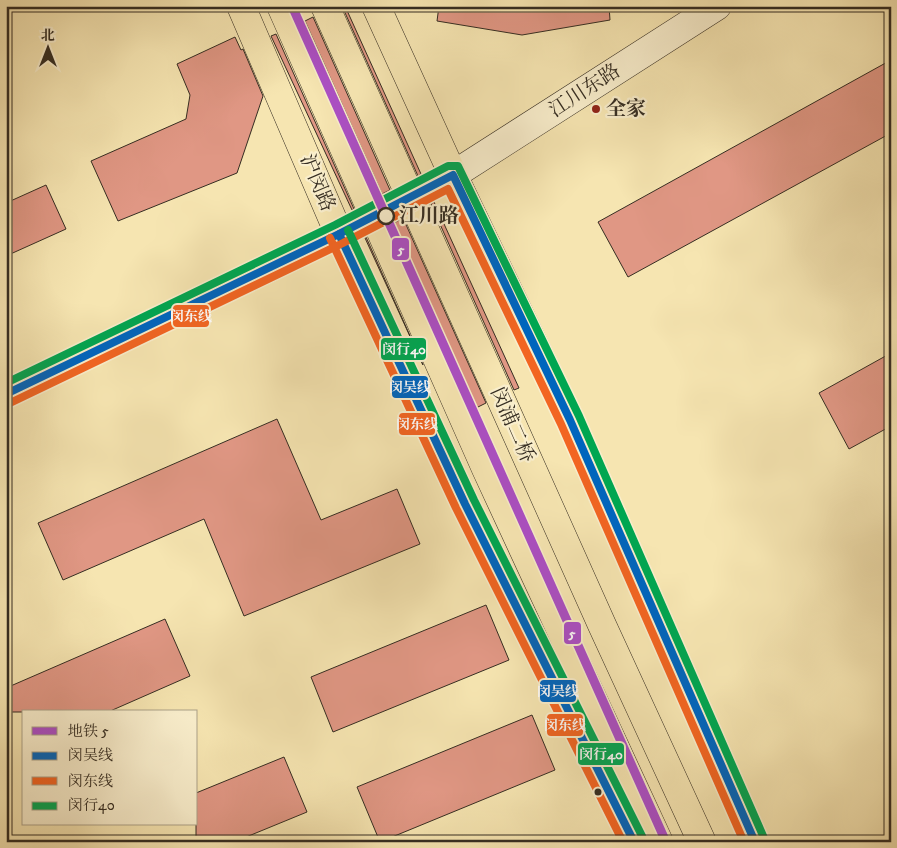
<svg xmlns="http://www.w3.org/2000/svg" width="897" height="848" font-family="'IM FELL DW Pica','Noto Serif SC',serif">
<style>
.building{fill:#e09784;stroke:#352d22}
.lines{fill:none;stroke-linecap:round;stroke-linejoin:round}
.secondary-casing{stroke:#352d22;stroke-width:29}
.primary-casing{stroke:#352d22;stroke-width:29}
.secondary{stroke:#f9eecc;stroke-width:28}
.primary{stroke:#f6e5b1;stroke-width:28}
.primary-bridge-casing{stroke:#352d22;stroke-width:29;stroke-linecap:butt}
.primary-bridge{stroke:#f6e5b1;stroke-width:28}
.bus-1-casing{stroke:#f9eecc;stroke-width:11}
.bus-2-casing{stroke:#f9eecc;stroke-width:11}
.bus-3-casing{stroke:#f9eecc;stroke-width:11}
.bus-1{stroke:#0065bd;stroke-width:8}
.bus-2{stroke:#f26522;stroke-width:8}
.bus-3{stroke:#00a651;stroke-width:8}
.metro-1-casing{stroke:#f9eecc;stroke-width:12}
.metro-1{stroke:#ac4fc6;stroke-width:9}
.poi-dot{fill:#8f2418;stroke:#f9eecc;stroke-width:2}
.stop-dot{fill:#f9eecc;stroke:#352d22;stroke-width:2.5}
.bus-dot{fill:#352d22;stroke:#f9eecc;stroke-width:2}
.labels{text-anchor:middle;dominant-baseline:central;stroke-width:4.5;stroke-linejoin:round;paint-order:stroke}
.street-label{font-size:20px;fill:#352d22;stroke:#f9eecc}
.poi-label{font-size:20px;font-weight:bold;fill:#352d22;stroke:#f9eecc;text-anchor:start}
.stop-label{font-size:20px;font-weight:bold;fill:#352d22;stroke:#f9eecc;text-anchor:start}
.line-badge{stroke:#f9eecc;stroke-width:2}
.badge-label{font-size:14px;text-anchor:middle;font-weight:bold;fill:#fff}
</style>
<rect width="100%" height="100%" fill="#f6e5b1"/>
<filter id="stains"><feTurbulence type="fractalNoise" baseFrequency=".004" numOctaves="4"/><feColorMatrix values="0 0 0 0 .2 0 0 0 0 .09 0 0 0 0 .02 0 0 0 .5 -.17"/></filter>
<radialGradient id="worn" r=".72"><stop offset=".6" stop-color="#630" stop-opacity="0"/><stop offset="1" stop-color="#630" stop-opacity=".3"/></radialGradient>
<!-- building -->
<g class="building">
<path d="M 342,6 L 345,6 L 421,174 L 418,176 Z"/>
<path d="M 439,6 L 609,6 L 610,20 L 522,35 L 437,21 Z"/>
<path d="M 313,17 L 390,190 L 382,194 L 305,21 Z"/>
<path d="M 276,34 L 354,209 L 352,210 L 271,36 Z"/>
<path d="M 235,37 L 241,50 L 243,49 L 263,96 L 237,173 L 118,221 L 91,161 L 186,119 L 190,95 L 177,64 Z"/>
<path d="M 891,60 L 891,133 L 628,277 L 598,222 Z"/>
<path d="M 46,185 L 66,229 L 6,256 L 6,203 Z"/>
<path d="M 434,202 L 519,388 L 514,390 L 431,204 Z"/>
<path d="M 403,218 L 486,403 L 476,408 L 394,223 Z"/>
<path d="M 366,237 L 423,365 L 365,238 Z"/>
<path d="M 891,353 L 891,426 L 849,449 L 819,393 Z"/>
<path d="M 277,419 L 321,520 L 397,489 L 420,544 L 244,616 L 204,519 L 63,580 L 38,523 Z"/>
<path d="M 486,605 L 509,660 L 333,732 L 311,677 Z"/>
<path d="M 165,619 L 190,676 L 108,712 L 6,712 L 6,688 Z"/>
<path d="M 532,715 L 555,770 L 380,842 L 357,787 Z"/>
<path d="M 284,757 L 307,812 L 234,842 L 196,842 L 196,793 Z"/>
</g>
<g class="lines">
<defs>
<path id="secondary" d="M 6,394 L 339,234 L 453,175 L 717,6"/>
<g id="primary">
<path d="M 241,6 L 339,234 L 465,504 L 634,842"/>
<path d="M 376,6 L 453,175 L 570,420 L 755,842"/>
</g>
</defs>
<!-- secondary casing -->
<use href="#secondary" class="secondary-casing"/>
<!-- primary casing -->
<use href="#primary" class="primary-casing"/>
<!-- secondary -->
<use href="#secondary" class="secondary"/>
<!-- primary -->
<use href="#primary" class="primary"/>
<defs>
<g id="primary-bridge">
<path d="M 281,6 L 486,469 L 659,842"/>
<path d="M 325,6 L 602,625 L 702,842"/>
</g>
</defs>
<!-- primary-bridge casing -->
<use href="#primary-bridge" class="primary-bridge-casing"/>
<!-- primary-bridge -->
<use href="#primary-bridge" class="primary-bridge"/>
<defs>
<g id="bus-1">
<path d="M 339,234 L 465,504 L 634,842"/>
<path d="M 6,394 L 339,234 L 453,175 L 570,420 L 755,842"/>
</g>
<g id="bus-2">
<path d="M 330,238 L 456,508 L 623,842"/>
<path d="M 10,403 L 343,243 L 448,189 L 561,424 L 744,842"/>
</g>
<g id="bus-3">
<path d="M 348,230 L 474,500 L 643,838"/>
<path d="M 6,383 L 335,225 L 448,166 L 458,166 L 579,416 L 764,838"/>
</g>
</defs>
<!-- bus-1 casing -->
<use href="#bus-1" class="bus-1-casing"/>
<!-- bus-2 casing -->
<use href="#bus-2" class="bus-2-casing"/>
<!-- bus-3 casing -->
<use href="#bus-3" class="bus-3-casing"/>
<!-- bus-1 -->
<use href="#bus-1" class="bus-1"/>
<!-- bus-2 -->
<use href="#bus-2" class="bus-2"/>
<!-- bus-3 -->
<use href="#bus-3" class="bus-3"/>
<defs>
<path id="metro-1" d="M 292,6 L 666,842"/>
</defs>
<!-- metro-1 casing -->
<use href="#metro-1" class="metro-1-casing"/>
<!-- metro-1 -->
<use href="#metro-1" class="metro-1"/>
</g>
<!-- markers -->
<circle class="poi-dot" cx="596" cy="109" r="5"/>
<circle class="stop-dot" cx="386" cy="216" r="8"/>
<circle class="bus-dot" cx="598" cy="792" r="4.5"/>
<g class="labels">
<!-- street labels -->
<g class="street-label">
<text transform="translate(585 91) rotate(-33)">江川东路</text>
<text transform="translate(317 183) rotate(67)">沪闵路</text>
<text transform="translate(512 425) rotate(66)">闵浦二桥</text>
</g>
<!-- poi labels -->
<g class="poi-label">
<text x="606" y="109">全家</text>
</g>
<!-- stop labels -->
<g class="stop-label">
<text x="399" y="216">江川路</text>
</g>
</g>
<g class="line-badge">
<rect x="391" y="237" width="19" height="24" rx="5" fill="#ac4fc6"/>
<rect x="172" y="304" width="38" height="24" rx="5" fill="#f26522"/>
<rect x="380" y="337" width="47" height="24" rx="5" fill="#00a651"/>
<rect x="391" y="375" width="38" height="24" rx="5" fill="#0065bd"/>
<rect x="398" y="412" width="38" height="24" rx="5" fill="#f26522"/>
<rect x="563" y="621" width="19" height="24" rx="5" fill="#ac4fc6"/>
<rect x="539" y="679" width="38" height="24" rx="5" fill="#0065bd"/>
<rect x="546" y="713" width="38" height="24" rx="5" fill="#f26522"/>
<rect x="577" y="742" width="48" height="24" rx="5" fill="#00a651"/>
</g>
<g class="badge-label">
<text x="401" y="254">5</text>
<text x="191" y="321">闵东线</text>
<text x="404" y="354">闵行40</text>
<text x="410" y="392">闵吴线</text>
<text x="417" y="429">闵东线</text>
<text x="572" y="638">5</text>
<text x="558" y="696">闵吴线</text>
<text x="565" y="730">闵东线</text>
<text x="601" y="759">闵行40</text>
</g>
<!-- margin -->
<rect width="897" height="848" fill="none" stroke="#f6e5b1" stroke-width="25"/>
<rect x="8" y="8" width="882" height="833" fill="none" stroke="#352d22" stroke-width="2.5"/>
<rect x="12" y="12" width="872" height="823" fill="none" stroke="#352d22"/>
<!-- legend -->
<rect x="22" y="710" width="175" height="115" fill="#f9eecc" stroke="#aba188"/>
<rect x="32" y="727" width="25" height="8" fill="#ac4fc6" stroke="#aba188"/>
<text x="68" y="736" font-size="15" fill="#352d22">地铁 5</text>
<rect x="32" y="752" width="25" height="8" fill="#0065bd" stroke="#aba188"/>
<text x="68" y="760" font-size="15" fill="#352d22">闵吴线</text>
<rect x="32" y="777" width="25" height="8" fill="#f26522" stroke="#aba188"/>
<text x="68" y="786" font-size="15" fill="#352d22">闵东线</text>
<rect x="32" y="802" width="25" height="8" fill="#00a651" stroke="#aba188"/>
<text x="68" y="810" font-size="15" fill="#352d22">闵行40</text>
<!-- north arrow -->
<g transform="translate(48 48)" stroke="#f9eecc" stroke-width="4" paint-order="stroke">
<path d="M0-4L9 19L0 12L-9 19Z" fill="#352d22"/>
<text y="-8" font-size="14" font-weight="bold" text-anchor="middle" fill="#352d22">北</text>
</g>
<rect width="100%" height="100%" filter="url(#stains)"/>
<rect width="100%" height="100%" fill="url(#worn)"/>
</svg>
